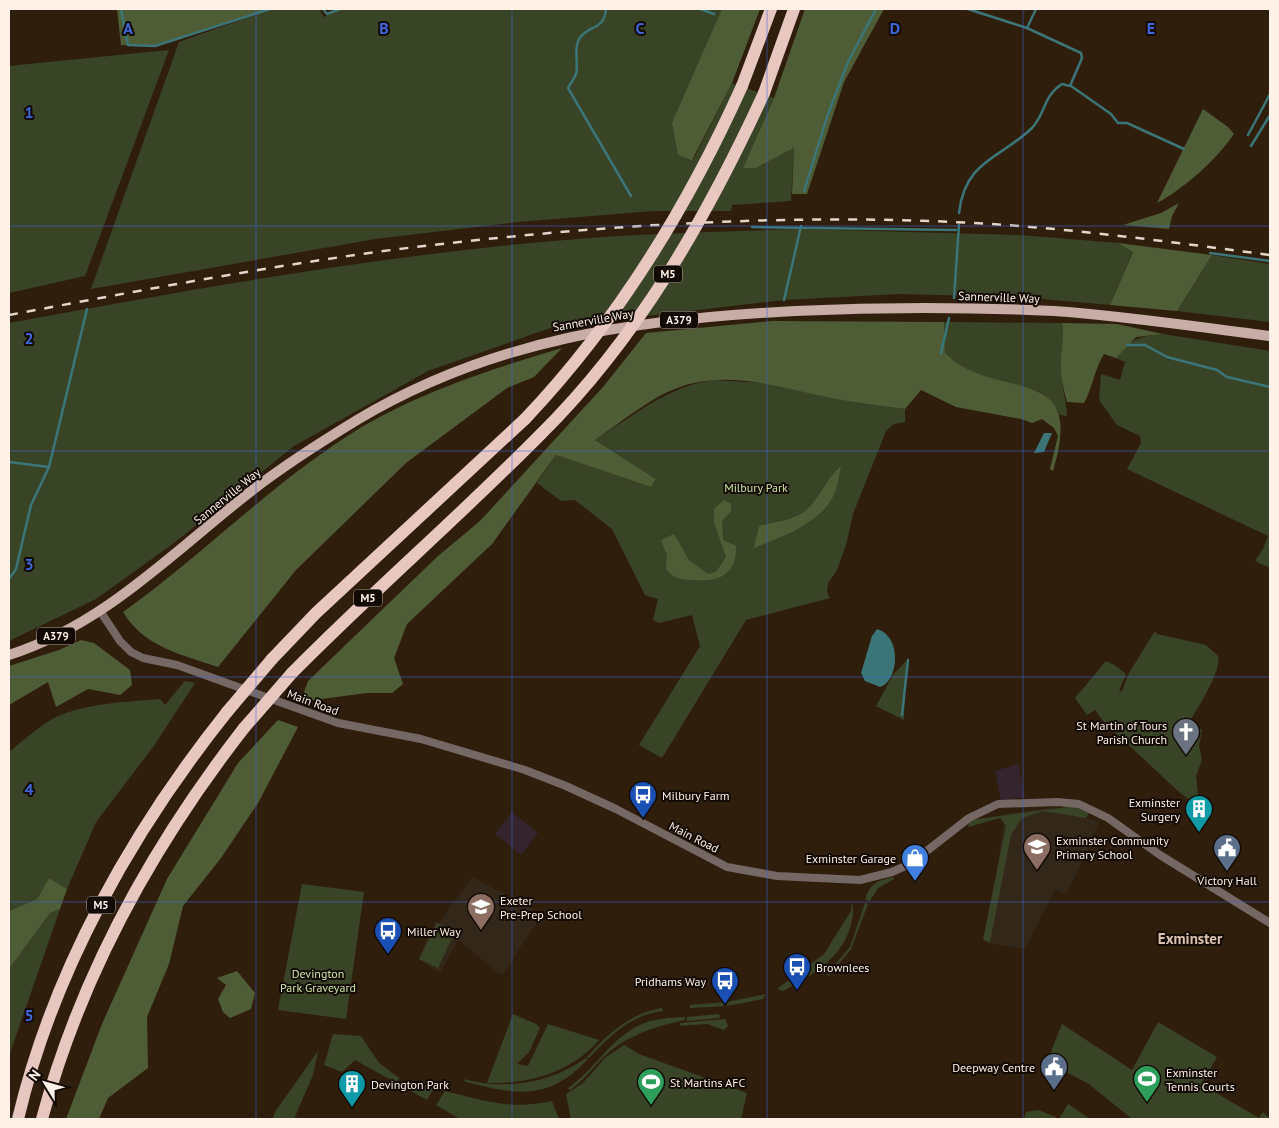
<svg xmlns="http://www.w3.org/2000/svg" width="1279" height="1128" font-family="'PT Sans',sans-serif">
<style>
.commercial{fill:#34242e}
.education{fill:#332719}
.green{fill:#394427}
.forest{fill:#4f5d37}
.water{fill:#3b7578}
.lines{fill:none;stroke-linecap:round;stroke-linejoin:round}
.stream{stroke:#3b7578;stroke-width:2.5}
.tertiary{stroke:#746764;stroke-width:8}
.primary{stroke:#c8aca6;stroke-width:10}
.motorway{stroke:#e9c7c1;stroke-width:12}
.rail{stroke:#e3d5ca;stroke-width:2.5;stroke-dasharray:9 9;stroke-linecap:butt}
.motorway-bridge{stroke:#e9c7c1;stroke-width:12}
.grid{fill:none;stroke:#3f66da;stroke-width:1;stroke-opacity:0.55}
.labels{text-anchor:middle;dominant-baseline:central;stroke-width:4;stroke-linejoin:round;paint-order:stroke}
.shield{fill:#120a04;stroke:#b7aca3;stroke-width:1}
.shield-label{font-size:11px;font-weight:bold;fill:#fef1e7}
.street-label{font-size:12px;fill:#fef1e7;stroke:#120a04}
.park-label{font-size:12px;fill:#cce6a4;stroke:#120a04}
.poi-label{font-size:12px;fill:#fef1e7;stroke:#120a04;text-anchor:start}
.quarter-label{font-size:15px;font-weight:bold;fill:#dbc2ae;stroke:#120a04}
.grid-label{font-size:16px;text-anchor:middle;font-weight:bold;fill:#3f66da;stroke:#120a04;stroke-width:4;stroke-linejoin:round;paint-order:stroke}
</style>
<rect width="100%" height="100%" fill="#301e0d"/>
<!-- commercial -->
<g class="commercial">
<path d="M 1018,764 L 1025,797 L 1001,801 L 995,771 Z"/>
<path d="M 512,812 L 538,833 L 521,855 L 495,834 Z"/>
</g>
<!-- education -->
<g class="education">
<path d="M 1055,807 L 1082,815 L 1099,823 L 1087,847 L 1089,849 L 1066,894 L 1055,889 L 1025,949 L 986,943 L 1005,814 Z"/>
<path d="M 472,877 L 542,914 L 502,976 L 458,940 L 440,973 L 418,959 L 435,922 L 439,923 Z"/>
</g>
<!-- green -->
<g class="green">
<path d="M 271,9 L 319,9 L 324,17 L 341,9 L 722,9 L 706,49 L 693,160 L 732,83 L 774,98 L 743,168 L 756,168 L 794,148 L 791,201 L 732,205 L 731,211 L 653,211 L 518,222 L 375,239 L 91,289 L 179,42 Z"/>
<path d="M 169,50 L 85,276 L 9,293 L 9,66 Z"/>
<path d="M 800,229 L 1020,235 L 1118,243 L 1133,251 L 1110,305 L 1020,297 L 899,294 L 784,300 L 553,327 L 428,371 L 294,446 L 174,543 L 96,599 L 9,641 L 9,323 C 178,292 349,261 520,244 C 613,234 707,232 800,229 Z"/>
<path d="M 1212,255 L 1270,264 L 1270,322 L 1177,311 Z"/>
<path d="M 944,322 L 1062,323 C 1065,341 1061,359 1062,377 C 1062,391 1067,402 1067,416 L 1060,415 C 1045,384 1028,390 999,382 C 979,376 960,367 945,353 Z"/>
<path d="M 1163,334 L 1270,351 L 1270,568 L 1255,561 L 1263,549 L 1268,536 L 1127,469 L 1141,443 L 1140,436 L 1117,425 L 1099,400 L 1101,374 L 1120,380 L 1125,362 L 1116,358 C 1133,337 1138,337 1163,334 Z"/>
<path d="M 714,380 L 764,383 L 827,397 L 905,409 L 905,422 L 894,424 L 886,431 L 853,514 L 846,545 L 837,570 L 828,583 L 827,592 L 830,598 L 746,620 L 662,758 L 639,745 L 700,646 L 692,615 L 659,623 L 653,620 L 658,599 L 645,595 L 612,529 L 575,500 L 561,501 L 537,483 L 556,455 L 651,487 L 656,479 L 595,440 C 634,416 667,386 714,380 Z"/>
<path d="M 1155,631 L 1157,634 L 1206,645 L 1218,656 C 1222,671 1198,707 1190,721 L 1202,730 L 1199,746 L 1202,760 L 1196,776 L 1198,795 L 1208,807 L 1205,812 L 1178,791 L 1104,722 L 1095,710 L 1087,715 L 1075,698 L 1106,661 L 1116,666 L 1126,674 L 1119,691 L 1122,691 L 1129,673 Z"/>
<path d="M 906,661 L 904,720 L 876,706 L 893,675 Z"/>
<path d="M 185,681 L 195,683 L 153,747 L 96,822 L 67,889 L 49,878 L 37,899 L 9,911 L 9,752 C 24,740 39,726 56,717 C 87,703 127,702 160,699 L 165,705 Z"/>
<path d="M 1075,806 L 1089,813 L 1086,818 L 1043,811 L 1022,818 L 1011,835 L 990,942 L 983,940 L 1006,826 L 1000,818 L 968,827 L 970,820 Z"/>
<path d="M 893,877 L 894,879 L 878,888 L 870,901 L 865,900 C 870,883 877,881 893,877 Z"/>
<path d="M 302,884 L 364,892 L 346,1019 L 278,1010 Z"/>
<path d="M 852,902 C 854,906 853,914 852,920 C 845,957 813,975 783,991 L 777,989 L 824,954 L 851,911 Z"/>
<path d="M 865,903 L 868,904 L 851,949 L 829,976 L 827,974 L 850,947 Z"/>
<path d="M 60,909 L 9,1056 L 9,969 L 50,913 Z"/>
<path d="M 437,923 L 455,932 L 438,968 L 419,959 Z"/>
<path d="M 766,994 L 763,999 L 727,1006 L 727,1002 Z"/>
<path d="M 725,1002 L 726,1006 L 690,1008 L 690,1005 Z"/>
<path d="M 662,1008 L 663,1011 C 630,1015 611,1035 589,1058 L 587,1057 C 609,1033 629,1014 662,1008 Z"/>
<path d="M 513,1014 L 536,1024 L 540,1028 L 529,1052 L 517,1064 L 528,1066 L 548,1024 L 599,1040 C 570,1073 530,1084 487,1083 Z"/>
<path d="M 719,1014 L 720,1018 L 687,1021 L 687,1017 Z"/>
<path d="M 685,1017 L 685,1020 C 659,1025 626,1036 607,1054 C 594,1066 585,1080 570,1090 L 568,1088 C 595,1070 611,1037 642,1024 C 655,1018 670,1018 685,1017 Z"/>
<path d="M 725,1019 L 728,1026 L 724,1030 L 707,1024 L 680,1026 L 680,1023 Z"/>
<path d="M 1158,1022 L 1217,1057 L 1201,1084 L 1259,1118 L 1263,1112 L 1270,1119 L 1132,1119 L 1089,1084 L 1047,1062 L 1062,1024 L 1132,1070 Z"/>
<path d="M 333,1034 L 361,1036 L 379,1063 L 399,1078 L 398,1082 L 408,1087 L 412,1081 L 434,1088 L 427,1100 L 355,1060 L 342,1072 L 324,1065 Z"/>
<path d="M 624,1045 L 639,1054 L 747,1093 L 741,1119 L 571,1119 L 566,1094 L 583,1083 L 606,1057 Z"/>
<path d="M 318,1051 L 313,1075 L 294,1119 L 273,1119 L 275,1112 Z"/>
<path d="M 586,1058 L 588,1059 C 549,1101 517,1095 466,1082 L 463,1079 C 506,1090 549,1084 586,1058 Z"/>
<path d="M 445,1091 C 485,1101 511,1110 552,1101 L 559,1119 L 460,1119 L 436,1105 Z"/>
<path d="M 1068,1104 L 1090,1119 L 1059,1119 Z"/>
<path d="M 1038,1110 L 1056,1117 L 1055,1119 L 1024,1119 L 1026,1112 Z"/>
</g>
<!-- forest -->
<g class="forest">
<path d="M 117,9 L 270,9 L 155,46 L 121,45 Z"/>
<path d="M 722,9 L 760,9 L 732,83 L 692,160 L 678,155 L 672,123 Z"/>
<path d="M 805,9 L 884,9 L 844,82 L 807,194 L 792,194 L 794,148 L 756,168 L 743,168 L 774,98 Z"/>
<path d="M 1203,109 L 1228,127 L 1234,134 C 1215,161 1186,187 1157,203 Z"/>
<path d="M 1179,203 L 1172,216 L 1169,229 L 1123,225 L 1161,213 Z"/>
<path d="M 1118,243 L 1212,255 L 1177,311 L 1110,305 L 1133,252 Z"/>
<path d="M 772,321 L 944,322 L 945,353 C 999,405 1087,358 1053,471 L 1050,469 L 1058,436 L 1054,428 L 1042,419 L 1032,423 L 1021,419 L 956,407 L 921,390 L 905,409 C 878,405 852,402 826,397 C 783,388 737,373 694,383 C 658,390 625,420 595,440 L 656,479 L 651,487 L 556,455 L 492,544 L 407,624 L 394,658 L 403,684 L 392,693 L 367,693 L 306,701 L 304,692 L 308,681 L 438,556 L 480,521 L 603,387 L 646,333 Z"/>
<path d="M 1062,323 L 1117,324 L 1163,334 L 1136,337 L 1116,358 L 1104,354 C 1094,370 1093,387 1084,403 L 1067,402 C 1063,388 1060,373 1061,358 C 1062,346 1064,336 1062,323 Z"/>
<path d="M 562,348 L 534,377 L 507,388 L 406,463 L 296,570 L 218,667 C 181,654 145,648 123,612 C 200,557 266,489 346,437 C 408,396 491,369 562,348 Z"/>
<path d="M 841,466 C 839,474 838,484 835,492 C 823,523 781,537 754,548 L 759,526 C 773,522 792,521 804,512 C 818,502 826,478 841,466 Z"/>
<path d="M 724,500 L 731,504 L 731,511 L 722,521 L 723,540 L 736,546 C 737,574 719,582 695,580 C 683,580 674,579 666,569 L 667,555 L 661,540 L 674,534 L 689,560 L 708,574 L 716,572 L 726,557 L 714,522 L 714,509 Z"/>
<path d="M 81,640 L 94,643 L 130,670 L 132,685 L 120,695 L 88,689 L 56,707 L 48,682 L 9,705 L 9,666 L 59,650 Z"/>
<path d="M 278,720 L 298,727 L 258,803 L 221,858 L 183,906 L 169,964 L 147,1017 L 148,1068 L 108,1098 L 99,1119 L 66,1119 L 102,1024 L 167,879 L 238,763 Z"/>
<path d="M 49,878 L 67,889 L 60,909 L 50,913 L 9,969 L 9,911 L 37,899 Z"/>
<path d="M 237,971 L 255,993 L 251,1009 L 230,1018 L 223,1012 L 218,999 L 226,985 L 217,978 Z"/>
</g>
<!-- water -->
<g class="water">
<path d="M 1044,433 L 1052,433 L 1044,452 L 1034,453 Z"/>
<path d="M 877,629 C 902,636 899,681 880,687 L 865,681 L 861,673 L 872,636 Z"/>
</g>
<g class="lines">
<!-- stream -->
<g class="stream">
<path d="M 121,9 L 128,45 L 155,46 L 270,9"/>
<path d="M 323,9 L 327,14 L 340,9"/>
<path d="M 606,9 C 604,31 589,24 579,39 C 573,50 579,63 576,74 C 574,79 570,84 568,88 L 631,196"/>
<path d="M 700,9 L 714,14"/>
<path d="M 968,9 L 1027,28"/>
<path d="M 1071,86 L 1111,114 L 1118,123 L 1127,123 L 1184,149"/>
<path d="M 1248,135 L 1270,94"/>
<path d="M 1251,146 L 1270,115"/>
<path d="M 804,191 L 827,117 L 848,62 L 876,9"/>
<path d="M 959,213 C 965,160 1000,159 1032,128 C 1046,113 1043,96 1062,84 L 1070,86 L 1082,58 L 1081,53 L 1027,28 L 1036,9"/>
<path d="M 752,227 L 956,230"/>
<path d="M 1210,253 L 1270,261"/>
<path d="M 954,298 L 959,225"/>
<path d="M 784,300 L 801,226"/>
<path d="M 1127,345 L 1145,345 L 1167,357 L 1217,370 L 1227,377 L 1270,387"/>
<path d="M 941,353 L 949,318"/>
<path d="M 9,462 L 49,467"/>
<path d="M 9,579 L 16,569 L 31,505 L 49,467 L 87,309"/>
<path d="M 902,715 L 908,660"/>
</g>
<!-- tertiary -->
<path class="tertiary" d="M 100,611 L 120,641 L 131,652 L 143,658 L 177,665 L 338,723 L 421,739 L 525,770 L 566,786 L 616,809 L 727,867 L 777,876 L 860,880 L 892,872 L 910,864 L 969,818 L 998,804 L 1057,802 L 1079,804 L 1108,818 L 1160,855 L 1270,923"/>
<!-- primary -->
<path class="primary" d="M 9,655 C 104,625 173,552 250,492 C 283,466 321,442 357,420 C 494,338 639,319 795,311 C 881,307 968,307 1054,311 C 1126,316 1198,327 1270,336"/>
<!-- motorway -->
<g class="motorway">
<path d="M 742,86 L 771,9"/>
<path d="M 764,93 L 794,9"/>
<path d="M 272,659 L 316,613 L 525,419"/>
<path d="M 292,673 C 373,591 460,516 541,434"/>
<path d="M 18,1119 C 53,971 132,831 227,712"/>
<path d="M 42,1119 C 81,974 153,845 244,728"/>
</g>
<!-- rail -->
<path class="rail" d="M 9,315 C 138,291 268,266 399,249 C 595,225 794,212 991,224 C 1084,230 1178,243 1270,255"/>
<!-- motorway-bridge -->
<g class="motorway-bridge">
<path d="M 525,419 C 618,321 687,208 742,86"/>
<path d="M 541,434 C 638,338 707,217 764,93"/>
<path d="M 227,712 L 272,659"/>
<path d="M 244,728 L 292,673"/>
</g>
</g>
<!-- grid -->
<path class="grid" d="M 256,9 L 256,1119M 512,9 L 512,1119M 767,9 L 767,1119M 1023,9 L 1023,1119M 9,226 L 1270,226M 9,451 L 1270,451M 9,677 L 1270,677M 9,902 L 1270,902"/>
<!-- icons -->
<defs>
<symbol id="church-pin" viewBox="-11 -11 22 30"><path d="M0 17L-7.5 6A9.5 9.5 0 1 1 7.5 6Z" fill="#6b7280" stroke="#120a04"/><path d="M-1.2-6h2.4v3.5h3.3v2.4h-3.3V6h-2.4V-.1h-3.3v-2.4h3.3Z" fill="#fff"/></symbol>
<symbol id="bus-pin" viewBox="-11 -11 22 30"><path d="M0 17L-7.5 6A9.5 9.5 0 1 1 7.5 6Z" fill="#1a4fb4" stroke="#120a04"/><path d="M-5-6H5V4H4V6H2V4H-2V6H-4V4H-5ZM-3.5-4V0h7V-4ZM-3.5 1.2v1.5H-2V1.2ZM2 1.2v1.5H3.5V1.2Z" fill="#fff"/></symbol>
<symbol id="building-pin" viewBox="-11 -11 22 30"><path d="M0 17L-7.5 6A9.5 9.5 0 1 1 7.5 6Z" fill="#0f9aa8" stroke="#120a04"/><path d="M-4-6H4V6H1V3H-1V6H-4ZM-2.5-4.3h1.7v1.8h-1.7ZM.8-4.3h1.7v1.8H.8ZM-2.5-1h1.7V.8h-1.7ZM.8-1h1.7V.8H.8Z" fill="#fff"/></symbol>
<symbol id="school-pin" viewBox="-11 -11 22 30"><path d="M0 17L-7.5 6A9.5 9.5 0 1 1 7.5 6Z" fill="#8d6e63" stroke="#120a04"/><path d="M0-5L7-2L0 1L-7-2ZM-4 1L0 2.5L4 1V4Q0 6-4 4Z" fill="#fff"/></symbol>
<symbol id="civic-pin" viewBox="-11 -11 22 30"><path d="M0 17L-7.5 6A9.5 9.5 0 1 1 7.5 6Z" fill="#5c6f8a" stroke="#120a04"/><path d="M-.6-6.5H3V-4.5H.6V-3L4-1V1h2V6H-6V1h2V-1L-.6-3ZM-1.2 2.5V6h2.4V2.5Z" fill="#fff"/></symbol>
<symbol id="shop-pin" viewBox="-11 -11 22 30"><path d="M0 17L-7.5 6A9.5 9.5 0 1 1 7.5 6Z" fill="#3f7fe0" stroke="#120a04"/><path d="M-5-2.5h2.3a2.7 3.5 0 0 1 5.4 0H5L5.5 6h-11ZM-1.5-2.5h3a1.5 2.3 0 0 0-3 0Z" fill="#fff"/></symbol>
<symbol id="stadium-pin" viewBox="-11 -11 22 30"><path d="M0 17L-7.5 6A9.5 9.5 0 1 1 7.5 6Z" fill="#2e9e5b" stroke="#120a04"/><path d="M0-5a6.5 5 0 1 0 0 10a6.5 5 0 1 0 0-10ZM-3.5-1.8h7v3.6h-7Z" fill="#fff"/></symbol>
</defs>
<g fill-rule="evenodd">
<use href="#church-pin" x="1170" y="716" width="32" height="43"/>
<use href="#bus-pin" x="627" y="779" width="32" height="43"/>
<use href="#building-pin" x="1183" y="793" width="32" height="43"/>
<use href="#school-pin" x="1021" y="831" width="32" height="43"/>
<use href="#civic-pin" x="1211" y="832" width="32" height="43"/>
<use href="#shop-pin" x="899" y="842" width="32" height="43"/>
<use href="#school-pin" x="465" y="891" width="32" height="43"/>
<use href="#bus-pin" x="372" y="915" width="32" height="43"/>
<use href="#bus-pin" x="781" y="951" width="32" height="43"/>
<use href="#bus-pin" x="709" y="965" width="32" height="43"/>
<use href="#civic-pin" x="1038" y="1051" width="32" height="43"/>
<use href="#stadium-pin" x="1131" y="1063" width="32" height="43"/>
<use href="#stadium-pin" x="635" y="1066" width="32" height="43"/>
<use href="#building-pin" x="336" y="1068" width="32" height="43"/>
</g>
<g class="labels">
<!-- shield labels -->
<g class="shield">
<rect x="654" y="265.5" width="28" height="17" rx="4"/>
<rect x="660" y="311.5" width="38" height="17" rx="4"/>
<rect x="354" y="589.5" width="28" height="17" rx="4"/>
<rect x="37" y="627.5" width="38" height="17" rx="4"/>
<rect x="87" y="896.5" width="28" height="17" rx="4"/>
</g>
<g class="shield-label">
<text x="668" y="274">M5</text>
<text x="679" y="320">A379</text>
<text x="368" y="598">M5</text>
<text x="56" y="636">A379</text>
<text x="101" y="905">M5</text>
</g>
<!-- street labels -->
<g class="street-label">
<text transform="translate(999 297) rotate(2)">Sannerville Way</text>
<text transform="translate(593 320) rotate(-10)">Sannerville Way</text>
<text transform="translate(227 496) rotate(-39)">Sannerville Way</text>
<text transform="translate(313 702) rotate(20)">Main Road</text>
<text transform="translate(694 837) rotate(27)">Main Road</text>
</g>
<!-- park labels -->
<g class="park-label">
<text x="756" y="487">Milbury Park</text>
<text x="318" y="973">Devington<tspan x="318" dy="14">Park Graveyard</tspan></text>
</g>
<!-- poi labels -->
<g class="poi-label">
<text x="1167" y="725" text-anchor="end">St Martin of Tours<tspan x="1167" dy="14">Parish Church</tspan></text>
<text x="662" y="795">Milbury Farm</text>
<text x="1180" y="802" text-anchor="end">Exminster<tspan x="1180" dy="14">Surgery</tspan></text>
<text x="1056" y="840">Exminster Community<tspan x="1056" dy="14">Primary School</tspan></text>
<text x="896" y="858" text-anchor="end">Exminster Garage</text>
<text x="1227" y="880" text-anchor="middle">Victory Hall</text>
<text x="500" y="900">Exeter<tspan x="500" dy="14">Pre-Prep School</tspan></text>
<text x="407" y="931">Miller Way</text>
<text x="816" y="967">Brownlees</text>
<text x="706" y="981" text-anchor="end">Pridhams Way</text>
<text x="1035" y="1067" text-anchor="end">Deepway Centre</text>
<text x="1166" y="1072">Exminster<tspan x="1166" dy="14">Tennis Courts</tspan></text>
<text x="670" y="1082">St Martins AFC</text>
<text x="371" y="1084">Devington Park</text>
</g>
<!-- quarter labels -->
<g class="quarter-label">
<text x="1190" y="938">Exminster</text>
</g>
</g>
<g class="grid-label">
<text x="128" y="34">A</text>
<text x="384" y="34">B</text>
<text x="640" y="34">C</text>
<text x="895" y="34">D</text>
<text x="1151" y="34">E</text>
<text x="29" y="118">1</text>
<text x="29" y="344">2</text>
<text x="29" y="570">3</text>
<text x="29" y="795">4</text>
<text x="29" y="1021">5</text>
</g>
<!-- border -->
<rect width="1279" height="1128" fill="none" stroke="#fef1e7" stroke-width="20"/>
<!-- north arrow -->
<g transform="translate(45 1083) rotate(307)" stroke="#120a04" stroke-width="4" paint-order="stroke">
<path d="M0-4L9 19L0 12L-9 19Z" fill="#fef1e7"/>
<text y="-8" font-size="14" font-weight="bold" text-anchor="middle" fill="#fef1e7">N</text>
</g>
</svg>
